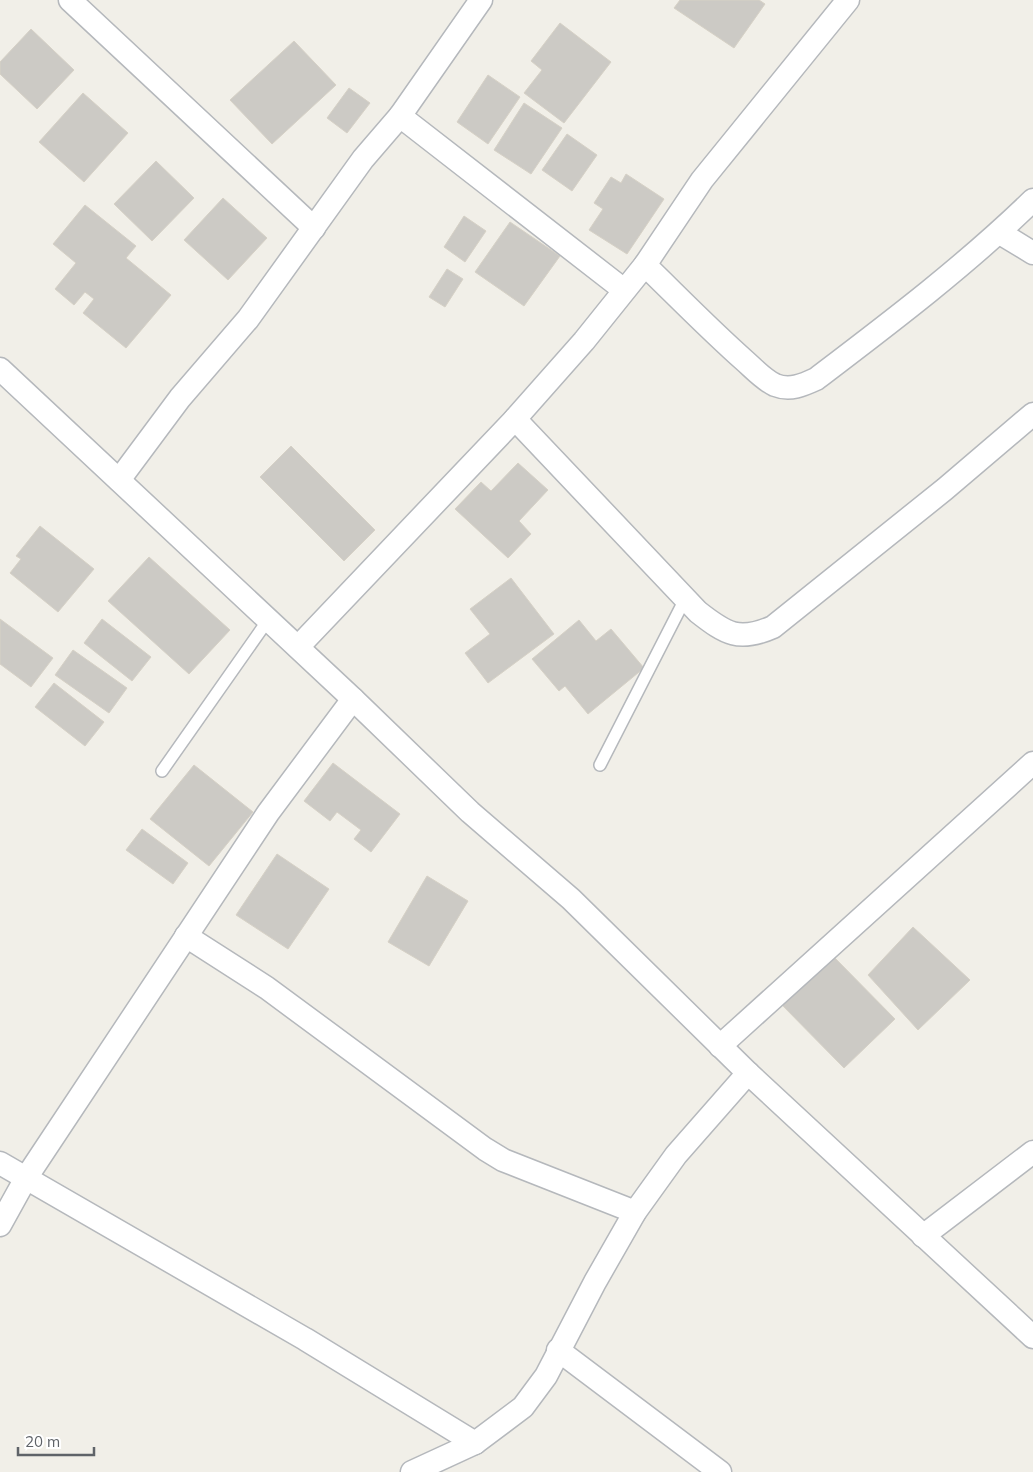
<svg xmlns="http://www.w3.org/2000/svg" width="1033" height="1472" font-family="Mulish,sans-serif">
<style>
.building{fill:#cccac5;stroke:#d6d1c6}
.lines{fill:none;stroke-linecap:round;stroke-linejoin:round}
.lane-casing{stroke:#b5b8bc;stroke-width:14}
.street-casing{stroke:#b5b8bc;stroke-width:25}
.lane{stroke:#fff;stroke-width:11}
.street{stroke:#fff;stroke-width:22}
</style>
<rect width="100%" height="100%" fill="#f1efe8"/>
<!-- building -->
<g class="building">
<path d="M 680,0 L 759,0 L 765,4 L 734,48 L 674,8 Z"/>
<path d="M 560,23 L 611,62 L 564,123 L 524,93 L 542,70 L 531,61 Z"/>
<path d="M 31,29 L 74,70 L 37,109 L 0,74 L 0,62 Z"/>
<path d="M 294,41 L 336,85 L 272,144 L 230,100 Z"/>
<path d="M 488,75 L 520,97 L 488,144 L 457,122 Z"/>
<path d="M 349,88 L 370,103 L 347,133 L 327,118 Z"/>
<path d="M 83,93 L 128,133 L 84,182 L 39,142 Z"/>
<path d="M 524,103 L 562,128 L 531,174 L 494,150 Z"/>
<path d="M 567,134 L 597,155 L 572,191 L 542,170 Z"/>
<path d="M 156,161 L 194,198 L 152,241 L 114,204 Z"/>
<path d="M 626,174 L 664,199 L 627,254 L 589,230 L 603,209 L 594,203 L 611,177 L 621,183 Z"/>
<path d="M 223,198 L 267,238 L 228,280 L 184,240 Z"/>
<path d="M 85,205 L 136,246 L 126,258 L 171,295 L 126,348 L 83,313 L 94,299 L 85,292 L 74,305 L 55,289 L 76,263 L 53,244 Z"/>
<path d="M 464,216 L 486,231 L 465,262 L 444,247 Z"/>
<path d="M 510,222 L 560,256 L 524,306 L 475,272 Z"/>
<path d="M 447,269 L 463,279 L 445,307 L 429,297 Z"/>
<path d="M 291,446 L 375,530 L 344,561 L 260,477 Z"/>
<path d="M 518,463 L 548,490 L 519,521 L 531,534 L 508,558 L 455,509 L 481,482 L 491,491 Z"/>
<path d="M 40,526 L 94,569 L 58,612 L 10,573 L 21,559 L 16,556 Z"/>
<path d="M 149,557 L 230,630 L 189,674 L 108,601 Z"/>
<path d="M 511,578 L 554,634 L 488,683 L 465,653 L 490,634 L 470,609 Z"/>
<path d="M 0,619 L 53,658 L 31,687 L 0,664 Z"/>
<path d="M 102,619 L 151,657 L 132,681 L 84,643 Z"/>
<path d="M 579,620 L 596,641 L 611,629 L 644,668 L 588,714 L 565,686 L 559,691 L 532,659 Z"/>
<path d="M 73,650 L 127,688 L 109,713 L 55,675 Z"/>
<path d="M 54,683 L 104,722 L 85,746 L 35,707 Z"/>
<path d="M 333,763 L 400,814 L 371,852 L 354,839 L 361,830 L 337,812 L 330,821 L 304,801 Z"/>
<path d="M 194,765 L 253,812 L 209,866 L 150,819 Z"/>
<path d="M 142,829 L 188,863 L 173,884 L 126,850 Z"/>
<path d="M 277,854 L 329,889 L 288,949 L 236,915 Z"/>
<path d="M 427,876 L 468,901 L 429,966 L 388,942 Z"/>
<path d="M 913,927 L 970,980 L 918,1030 L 868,975 Z"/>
<path d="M 832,955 L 895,1019 L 844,1068 L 781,1004 Z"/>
</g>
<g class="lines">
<defs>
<g id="lane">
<path d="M 600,765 L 685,599"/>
<path d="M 162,771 L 268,620"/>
</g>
<g id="street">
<path d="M 70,0 L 314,228"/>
<path d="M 400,116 L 624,290"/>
<path d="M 1000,233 L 1033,253"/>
<path d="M 645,265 C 678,297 710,330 745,361 C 754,369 764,380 775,385 C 790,391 803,385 816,379 C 891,322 965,266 1033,200"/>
<path d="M 0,369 L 353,699 L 470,812 L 571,899 L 748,1073 L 1033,1337"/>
<path d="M 515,419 L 698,612 C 726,634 739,642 773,627 L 945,489 L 1033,414"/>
<path d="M 119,480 L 180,398 L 248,319 L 363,159 L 400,116 L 481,0"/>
<path d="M 298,647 L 515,419 L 584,341 L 645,265 L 702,180 L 848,0"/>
<path d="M 186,936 L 267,988 L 485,1149 L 503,1160 L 635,1212"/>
<path d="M 720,1046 L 1033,763"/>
<path d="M 0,1163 L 305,1339 L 475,1443"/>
<path d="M 0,1225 L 26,1178 L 268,813 L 353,699"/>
<path d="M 923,1236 L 1033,1152"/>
<path d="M 558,1350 L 720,1472"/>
<path d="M 412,1472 L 475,1443 L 523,1407 L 546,1376 L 595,1282 L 635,1212 L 676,1155 L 748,1073"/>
</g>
</defs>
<!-- lane casing -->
<use href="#lane" class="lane-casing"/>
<!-- street casing -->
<use href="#street" class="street-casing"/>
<!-- lane -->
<use href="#lane" class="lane"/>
<!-- street -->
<use href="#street" class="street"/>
</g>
<!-- scale -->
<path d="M18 1447v8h76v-8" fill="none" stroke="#5f6368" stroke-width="2.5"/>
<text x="25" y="1447" font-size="15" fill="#5f6368" stroke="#ffffff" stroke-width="4" paint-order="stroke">20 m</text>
</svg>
